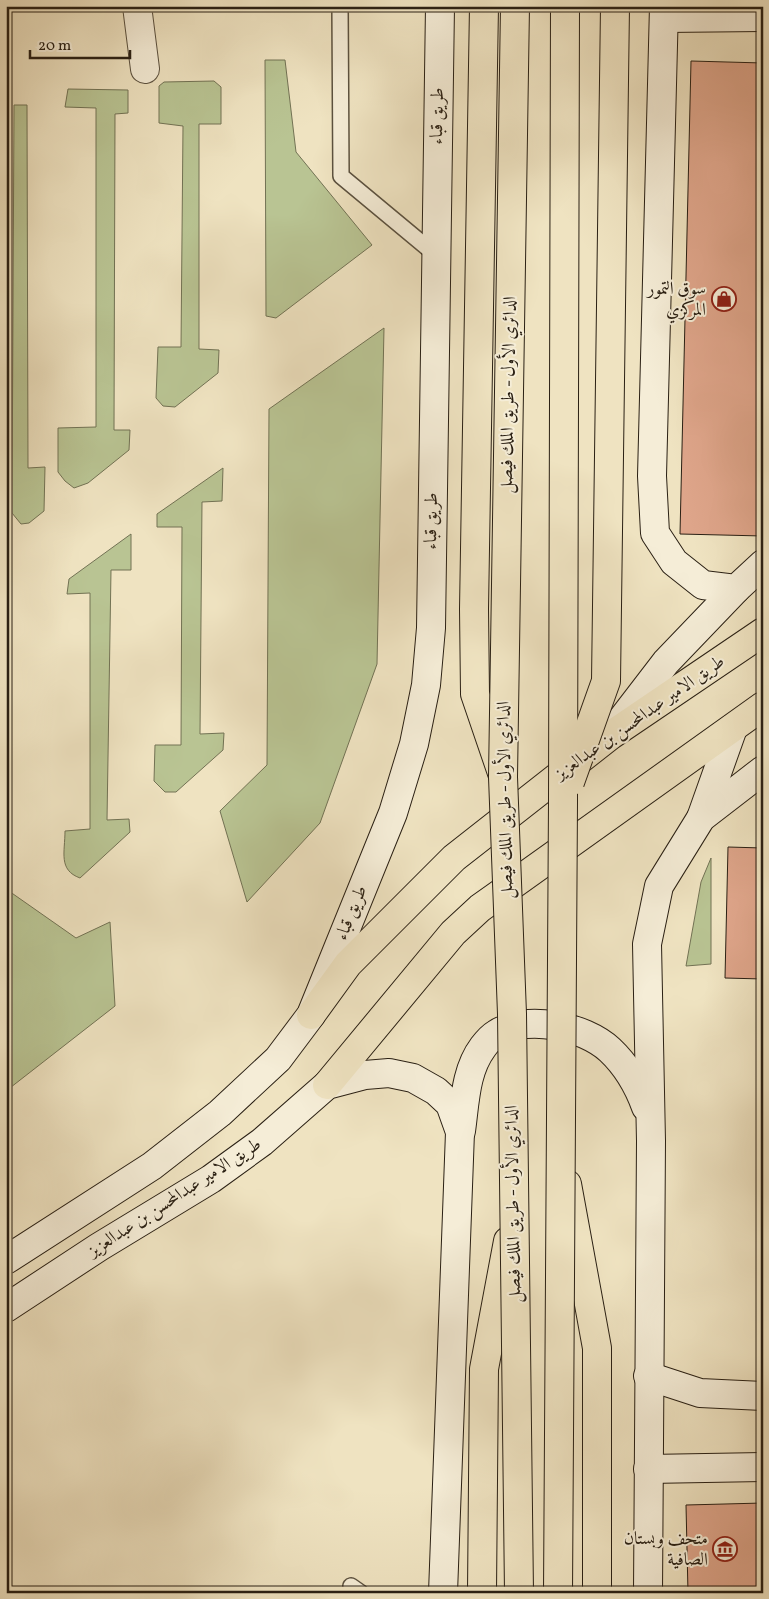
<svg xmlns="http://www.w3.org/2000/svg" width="769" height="1599" font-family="Vollkorn,Amiri,serif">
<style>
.green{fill:#b9c493;stroke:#727254}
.building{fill:#dea58a;stroke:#2a2014}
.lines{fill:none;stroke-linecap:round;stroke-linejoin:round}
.lane-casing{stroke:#5b513f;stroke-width:18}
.street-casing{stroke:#5b513f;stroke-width:30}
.secondary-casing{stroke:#2a2014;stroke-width:30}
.primary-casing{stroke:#2a2014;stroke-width:30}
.highway-casing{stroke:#2a2014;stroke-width:30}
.lane{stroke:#f5edd7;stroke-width:15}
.street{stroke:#f5edd7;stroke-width:28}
.secondary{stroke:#f5edd7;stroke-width:28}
.primary{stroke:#efe3c1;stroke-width:28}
.highway{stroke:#efe3c1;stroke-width:28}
.highway-bridge-casing{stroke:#2a2014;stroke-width:30;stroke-linecap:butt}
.highway-bridge{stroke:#efe3c1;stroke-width:28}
.labels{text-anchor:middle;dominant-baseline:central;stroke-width:4;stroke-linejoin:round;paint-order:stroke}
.street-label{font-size:18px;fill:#2a2014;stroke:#f5edd7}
.poi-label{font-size:18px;fill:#2a2014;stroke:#f5edd7;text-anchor:end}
</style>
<rect width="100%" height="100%" fill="#efe3c1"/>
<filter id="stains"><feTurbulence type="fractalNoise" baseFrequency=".004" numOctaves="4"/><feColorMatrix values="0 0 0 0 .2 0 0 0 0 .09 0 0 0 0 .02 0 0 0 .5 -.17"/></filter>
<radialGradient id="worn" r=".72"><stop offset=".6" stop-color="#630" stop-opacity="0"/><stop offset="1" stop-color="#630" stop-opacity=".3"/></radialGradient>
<!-- green -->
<g class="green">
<path d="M 265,60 L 285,60 L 296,152 L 372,245 L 276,318 L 266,316 Z"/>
<path d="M 214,81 L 221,87 L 221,124 L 199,124 L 199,349 L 219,350 L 218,373 L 175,407 L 163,406 L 156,398 L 158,347 L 181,347 L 183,126 L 159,123 L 159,86 L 164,82 Z"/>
<path d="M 68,89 L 128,90 L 128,113 L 115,114 L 114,430 L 130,430 L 129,450 L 88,483 L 74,488 L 65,481 L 58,472 L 58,428 L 96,427 L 96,108 L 65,107 Z"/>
<path d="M 14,105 L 27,105 L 28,468 L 45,467 L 44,511 L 29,523 L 21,524 L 12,513 Z"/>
<path d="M 384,328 L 377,664 L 320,823 L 247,902 L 220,811 L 267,765 L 269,409 Z"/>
<path d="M 223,468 L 222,501 L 202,502 L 200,734 L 224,733 L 223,750 L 176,792 L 165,792 L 154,781 L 155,745 L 181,745 L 182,527 L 157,527 L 157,514 Z"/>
<path d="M 131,534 L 131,570 L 111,570 L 107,820 L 129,819 L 130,832 L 80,878 C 58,870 65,852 65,831 L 90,829 L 90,593 L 67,594 L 69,579 Z"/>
<path d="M 711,858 L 711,964 L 686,966 L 701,882 Z"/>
<path d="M 6,889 L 76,938 L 110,922 L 115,1006 L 6,1091 Z"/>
</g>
<!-- building -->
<g class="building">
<path d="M 691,61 L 763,63 L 763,536 L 680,534 Z"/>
<path d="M 728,847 L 763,848 L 763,979 L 725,978 Z"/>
<path d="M 763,1503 L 763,1593 L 688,1593 L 686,1505 Z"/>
</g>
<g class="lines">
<defs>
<g id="lane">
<path d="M 340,6 L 341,176 L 436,255"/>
<path d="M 351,1586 L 361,1593"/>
</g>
<path id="street" d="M 137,6 L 145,69"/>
<g id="secondary">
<path d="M 664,6 L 652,476 L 655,533 L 674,562 L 703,585 L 736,589 L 763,564"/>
<path d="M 664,18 L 763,17"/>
<path d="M 613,731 L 666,662 L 736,589"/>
<path d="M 701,818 L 733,728"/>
<path d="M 461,1131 C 465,1103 465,1071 483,1047 C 486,1043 491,1037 496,1034 C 527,1014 584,1026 610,1050 C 627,1066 638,1085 646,1107"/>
<path d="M 6,1260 L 152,1166 L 220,1113 L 278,1059 L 311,1015 L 393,813 L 414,744 L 426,685 L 431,628 L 440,6"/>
<path d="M 6,1308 L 99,1247 L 211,1179 L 262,1142 L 327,1085 L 365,1075 L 389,1073 L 413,1078 L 436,1091 L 450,1104 L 460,1132 L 443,1593"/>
<path d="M 648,1376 L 700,1393 L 763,1396"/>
<path d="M 648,1469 L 763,1467"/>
<path d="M 648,1593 L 651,1141 L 647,944 L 659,886 L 701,818 L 763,770"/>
</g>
<g id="primary">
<path d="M 311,1015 L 348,964 L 454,858 L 611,735 L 763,632"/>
<path d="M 327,1085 L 453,933 L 480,908 L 763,706"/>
</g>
<g id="highway">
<path d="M 484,6 L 474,609 L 475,694 L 502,773"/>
<path d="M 567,1184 L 597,1348 L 597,1593"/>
<path d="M 482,1593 L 484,1369 L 508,1241"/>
</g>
</defs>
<!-- lane casing -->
<use href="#lane" class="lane-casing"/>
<!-- street casing -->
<use href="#street" class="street-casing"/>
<!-- secondary casing -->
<use href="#secondary" class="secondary-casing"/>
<!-- primary casing -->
<use href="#primary" class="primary-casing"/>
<!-- highway casing -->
<use href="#highway" class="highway-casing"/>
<!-- lane -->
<use href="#lane" class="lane"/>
<!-- street -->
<use href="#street" class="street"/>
<!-- secondary -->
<use href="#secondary" class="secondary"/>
<!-- primary -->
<use href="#primary" class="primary"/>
<!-- highway -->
<use href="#highway" class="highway"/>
<defs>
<g id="highway-bridge">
<path d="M 515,6 L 503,777 L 512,1014 L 519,1593"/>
<path d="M 570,782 L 606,681 L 615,6"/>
<path d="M 558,1593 L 563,802 L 565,6"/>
</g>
</defs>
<!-- highway-bridge casing -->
<use href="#highway-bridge" class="highway-bridge-casing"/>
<!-- highway-bridge -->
<use href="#highway-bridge" class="highway-bridge"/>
</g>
<!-- icons -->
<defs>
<symbol id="shop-ring" viewBox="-11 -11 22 22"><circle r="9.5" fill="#f5edd7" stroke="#8f2418" stroke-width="1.5"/><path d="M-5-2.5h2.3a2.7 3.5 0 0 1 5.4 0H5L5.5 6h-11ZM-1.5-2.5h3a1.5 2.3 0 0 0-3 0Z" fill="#8f2418"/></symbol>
<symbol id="museum-ring" viewBox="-11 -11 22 22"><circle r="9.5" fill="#f5edd7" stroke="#8f2418" stroke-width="1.5"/><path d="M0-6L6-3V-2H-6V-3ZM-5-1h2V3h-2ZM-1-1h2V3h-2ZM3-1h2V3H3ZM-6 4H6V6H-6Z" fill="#8f2418"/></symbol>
</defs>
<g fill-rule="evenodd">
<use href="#shop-ring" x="710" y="285" width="28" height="28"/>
<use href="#museum-ring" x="711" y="1535" width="28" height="28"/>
</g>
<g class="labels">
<!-- street labels -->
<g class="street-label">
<text transform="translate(438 116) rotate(-89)">طريق قباء</text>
<text transform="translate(509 395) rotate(-89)">الدائري الأول - طريق الملك فيصل</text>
<text transform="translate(432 521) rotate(-89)">طريق قباء</text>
<text transform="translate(640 718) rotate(-35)">طريق الامير عبدالمحسن بن عبدالعزيز</text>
<text transform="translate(506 800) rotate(-91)">الدائري الأول - طريق الملك فيصل</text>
<text transform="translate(352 913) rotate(-68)">طريق قباء</text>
<text transform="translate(175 1198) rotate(-33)">طريق الامير عبدالمحسن بن عبدالعزيز</text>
<text transform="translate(514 1204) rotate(-91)">الدائري الأول - طريق الملك فيصل</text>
</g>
<!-- poi labels -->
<g class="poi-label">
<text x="706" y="289">سوق التمور<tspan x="706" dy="21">المركزي</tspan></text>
<text x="708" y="1539">متحف وبستان<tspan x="708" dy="21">الصافية</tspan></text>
</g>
</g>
<!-- margin -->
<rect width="769" height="1599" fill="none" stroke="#efe3c1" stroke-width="25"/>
<rect x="8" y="8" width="754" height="1584" fill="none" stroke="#2a2014" stroke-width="2.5"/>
<rect x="12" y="12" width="744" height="1574" fill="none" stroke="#2a2014"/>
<!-- scale -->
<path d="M30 50v8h100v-8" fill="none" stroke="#2a2014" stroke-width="2.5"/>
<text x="38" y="50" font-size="15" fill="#2a2014" stroke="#f5edd7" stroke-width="4" paint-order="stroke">20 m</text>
<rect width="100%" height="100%" filter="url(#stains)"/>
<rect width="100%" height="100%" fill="url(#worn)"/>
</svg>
